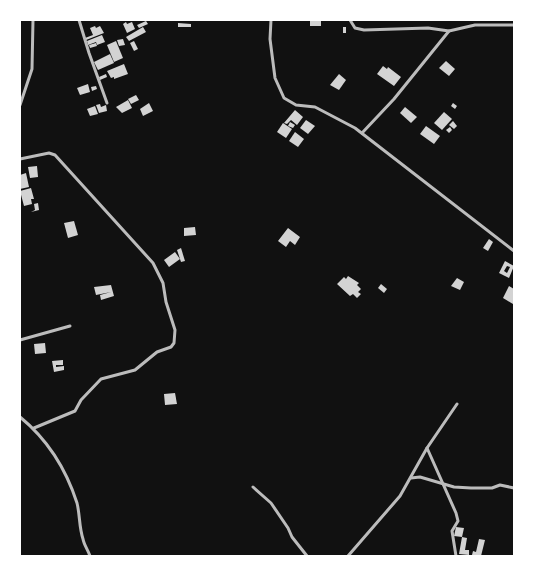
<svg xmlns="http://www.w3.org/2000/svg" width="534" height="576" font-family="Karla,sans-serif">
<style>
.building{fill:#d3d3d3;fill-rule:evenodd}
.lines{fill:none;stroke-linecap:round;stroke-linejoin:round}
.minor{stroke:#bcbcbc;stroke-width:3}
</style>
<rect width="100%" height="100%" fill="#111"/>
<!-- building -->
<g class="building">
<rect x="310" y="20" width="11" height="6"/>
<path d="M 146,21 L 148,24 L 139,28 L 137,25 Z"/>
<path d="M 126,22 L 127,24 L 132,22 L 135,29 L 127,33 L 123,24 Z"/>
<path d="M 178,23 L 191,24 L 191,27 L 178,27 Z"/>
<path d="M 95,26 L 96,28 L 100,26 L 104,33 L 86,40 L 85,38 L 93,35 L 90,28 Z"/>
<path d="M 143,27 L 146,32 L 129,41 L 126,37 Z"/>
<rect x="343" y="27" width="3" height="6"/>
<path d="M 102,35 L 105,42 L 97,45 L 96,42 L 88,45 L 87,41 Z"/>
<path d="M 123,39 L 125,45 L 119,46 L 117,40 Z"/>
<path d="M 116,41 L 123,58 L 114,62 L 107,45 Z"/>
<path d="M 134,41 L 138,49 L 134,51 L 130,43 Z"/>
<path d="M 96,43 L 97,46 L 90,48 L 89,45 Z"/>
<path d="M 110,54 L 114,63 L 98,70 L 94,62 Z"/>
<path d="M 446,61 L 455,69 L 449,76 L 439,68 Z"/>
<path d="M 124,64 L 128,74 L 114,79 L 114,77 L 111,78 L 107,71 Z"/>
<path d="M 383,66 L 387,69 L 388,67 L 401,77 L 394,86 L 377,74 Z"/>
<path d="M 106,74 L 107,77 L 100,80 L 99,77 Z"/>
<path d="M 339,74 L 346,80 L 339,90 L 330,85 Z"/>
<path d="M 88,84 L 90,92 L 80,95 L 77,88 Z"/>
<path d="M 96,86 L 97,89 L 92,91 L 91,87 Z"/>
<path d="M 136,95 L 139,100 L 131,104 L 128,99 Z"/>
<path d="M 128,100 L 132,108 L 122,113 L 116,107 Z"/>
<path d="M 149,103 L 153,111 L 143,116 L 140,109 Z"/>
<path d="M 453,103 L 457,106 L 455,109 L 451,106 Z"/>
<path d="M 100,104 L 101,107 L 106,105 L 107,111 L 99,113 L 96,105 Z"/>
<path d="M 95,106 L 98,114 L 90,116 L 87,109 Z"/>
<path d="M 405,107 L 417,117 L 411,123 L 400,113 Z"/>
<path d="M 295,110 L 303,117 L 297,125 L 291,120 L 287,124 L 284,123 Z"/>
<path d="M 444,112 L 452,119 L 442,130 L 434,123 Z"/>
<path d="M 306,120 L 315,126 L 308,134 L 300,128 Z"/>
<path d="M 453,121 L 457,126 L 454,129 L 449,125 Z"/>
<path d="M 290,122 L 295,125 L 293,128 L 288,126 Z"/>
<path d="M 283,123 L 292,129 L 286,138 L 277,132 Z"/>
<path d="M 426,126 L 440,136 L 434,144 L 420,134 Z"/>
<path d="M 450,127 L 452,130 L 449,133 L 446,130 Z"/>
<path d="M 295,132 L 304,139 L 298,147 L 289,141 Z"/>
<path d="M 37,166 L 38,177 L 30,178 L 28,167 Z"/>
<path d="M 26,173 L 29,187 L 20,189 L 20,175 Z"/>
<path d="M 31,188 L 34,199 L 31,199 L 32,204 L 24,206 L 20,191 Z"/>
<path d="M 38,203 L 39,210 L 31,212 L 35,210 L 34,204 Z"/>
<path d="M 74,221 L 78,235 L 68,238 L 64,223 Z"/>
<path d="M 195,227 L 196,235 L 184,236 L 184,228 Z"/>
<path d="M 288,228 L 300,237 L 295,245 L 290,241 L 286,247 L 278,241 Z"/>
<path d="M 489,239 L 493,242 L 488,251 L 483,248 Z"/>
<path d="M 181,248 L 185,261 L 181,262 L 177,250 Z"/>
<path d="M 175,252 L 180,259 L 169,267 L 164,260 Z"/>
<path d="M 505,261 L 514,266 L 509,278 L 499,273 ZM 507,266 L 510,267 L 507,273 L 504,271 Z"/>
<path d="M 348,276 L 359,283 L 357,285 L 361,289 L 358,292 L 361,294 L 357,298 L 353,294 L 350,296 L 337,284 L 344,277 L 346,279 Z"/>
<path d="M 457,278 L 464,282 L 460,290 L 451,286 Z"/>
<path d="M 381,284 L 387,289 L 384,293 L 378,288 Z"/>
<path d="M 111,285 L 114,296 L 101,300 L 100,295 L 111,292 L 96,295 L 94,287 Z"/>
<path d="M 509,286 L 514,289 L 513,304 L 503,298 Z"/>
<path d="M 45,343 L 46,353 L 35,354 L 34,344 Z"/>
<path d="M 63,360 L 63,365 L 56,365 L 56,367 L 64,366 L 64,370 L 54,372 L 52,361 Z"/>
<path d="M 175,393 L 177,404 L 165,405 L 164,394 Z"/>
<path d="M 456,527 L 464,528 L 462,537 L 454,536 Z"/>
<path d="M 462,537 L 467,538 L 465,550 L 469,550 L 469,555 L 459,554 Z"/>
<path d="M 479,539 L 485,540 L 481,556 L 472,555 L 473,551 L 476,552 Z"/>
</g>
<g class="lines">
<!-- minor -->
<g class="minor">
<path d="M 79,20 L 89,53 L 107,103"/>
<path d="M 271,20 L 270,39 L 275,78 L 284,98 L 296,105 L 315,107 L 355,128 L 514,251"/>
<path d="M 350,20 L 355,28 L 364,30 L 428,28 L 449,31 L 475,25 L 514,25"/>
<path d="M 20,105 L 32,69 L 33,20"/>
<path d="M 362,133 L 394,99 L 449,31"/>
<path d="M 20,159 L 49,153 L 55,155 L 153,263 L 163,283 L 166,302 L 175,330 L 174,343 L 171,347 L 157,352 L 135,370 L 101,379 L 81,400 L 75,411 L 34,428"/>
<path d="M 20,340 L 70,326"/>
<path d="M 20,417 C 47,439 66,469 77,503 C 80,515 79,527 83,539 C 84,545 88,550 90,556"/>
<path d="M 427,448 L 456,513 L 458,521 L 452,531 L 456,556"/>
<path d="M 411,478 L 420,477 L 454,487 L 471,488 L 492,488 L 500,485 L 514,488"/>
<path d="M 253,487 L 271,503 L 288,528 L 292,537 L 307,556"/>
<path d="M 348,556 L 400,496 L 427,448 L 457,404"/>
</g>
</g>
<!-- border -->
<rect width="534" height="576" fill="none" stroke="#ffffff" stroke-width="42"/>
</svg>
